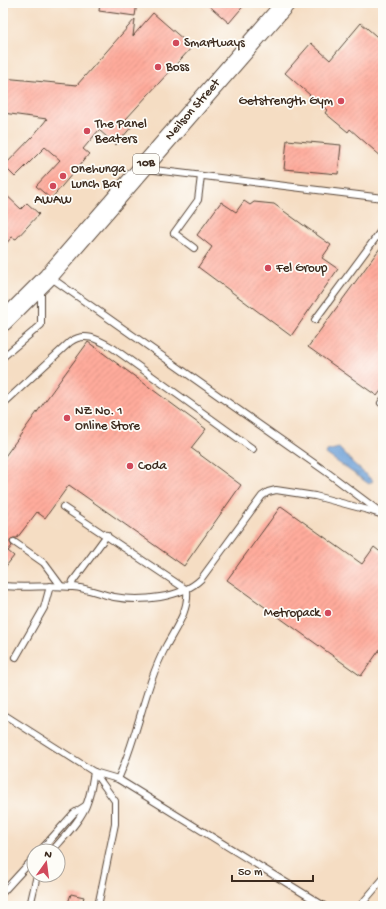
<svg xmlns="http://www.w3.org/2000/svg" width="386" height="909" font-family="'Gochi Hand',sans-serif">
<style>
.water{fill:url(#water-ripples);stroke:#53647a}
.building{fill:url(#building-hatch)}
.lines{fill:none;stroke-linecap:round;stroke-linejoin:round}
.lane-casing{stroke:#574537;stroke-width:8}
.primary-casing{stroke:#574537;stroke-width:20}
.lane{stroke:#fff;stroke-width:6}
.primary{stroke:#fff;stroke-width:18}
.poi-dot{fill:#d1495b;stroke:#fdfcf7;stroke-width:1.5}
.labels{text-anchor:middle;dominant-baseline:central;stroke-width:3.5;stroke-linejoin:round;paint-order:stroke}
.shield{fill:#fdfcf7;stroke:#75695f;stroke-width:1}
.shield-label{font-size:12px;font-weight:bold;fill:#3b2a1e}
.poi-label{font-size:13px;fill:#3b2a1e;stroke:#fdfcf7;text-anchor:start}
.street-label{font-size:13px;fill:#3b2a1e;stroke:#fdfcf7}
</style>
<defs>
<pattern id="water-ripples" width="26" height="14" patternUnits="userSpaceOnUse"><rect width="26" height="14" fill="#6b9fd7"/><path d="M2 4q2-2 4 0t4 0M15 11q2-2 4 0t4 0" fill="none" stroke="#5982ae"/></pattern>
<pattern id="building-hatch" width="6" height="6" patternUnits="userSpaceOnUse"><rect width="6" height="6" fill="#ffab9b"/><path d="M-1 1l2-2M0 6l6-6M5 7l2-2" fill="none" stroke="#db9385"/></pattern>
</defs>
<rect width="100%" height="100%" fill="#fdfcf7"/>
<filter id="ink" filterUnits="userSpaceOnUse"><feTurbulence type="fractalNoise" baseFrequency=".025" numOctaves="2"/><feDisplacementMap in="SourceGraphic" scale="8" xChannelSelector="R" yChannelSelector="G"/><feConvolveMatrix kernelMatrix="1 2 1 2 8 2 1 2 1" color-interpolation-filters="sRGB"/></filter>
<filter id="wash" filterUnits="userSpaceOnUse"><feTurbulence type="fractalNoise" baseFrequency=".012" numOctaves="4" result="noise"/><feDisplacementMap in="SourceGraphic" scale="16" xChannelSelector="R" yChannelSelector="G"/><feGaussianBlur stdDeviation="0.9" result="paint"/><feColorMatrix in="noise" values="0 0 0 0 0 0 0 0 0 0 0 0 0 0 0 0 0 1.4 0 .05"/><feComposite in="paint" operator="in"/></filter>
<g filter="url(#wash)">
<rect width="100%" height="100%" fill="#f5ddc3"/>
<!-- water -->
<path class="water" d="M 339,448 L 353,463 L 373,481 L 369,484 L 326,454 L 327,451 Z"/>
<g id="blocks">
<!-- building -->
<g class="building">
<path d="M 100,3 L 137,3 L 135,16 L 99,11 Z"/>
<path d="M 206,3 L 246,3 L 229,23 Z"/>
<path d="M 153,13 L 192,47 L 126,119 L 133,125 L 116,145 L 99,130 L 83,149 L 89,154 L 51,199 L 36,186 L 60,160 L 45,147 L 15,177 L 4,166 L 33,136 L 47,119 L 3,113 L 3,78 L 77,85 L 135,19 L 133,36 Z"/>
<path d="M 361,23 L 383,42 L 383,158 L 350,129 L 348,132 L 325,113 L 327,110 L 285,73 L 311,43 L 330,60 Z"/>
<path d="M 287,140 L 341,145 L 338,174 L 284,169 Z"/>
<path d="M 3,192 L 21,209 L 27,203 L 39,214 L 16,239 L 12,237 L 3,247 Z"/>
<path d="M 244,201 L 250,205 L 254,202 L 274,204 L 331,245 L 322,258 L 338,269 L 291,336 L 198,267 L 212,247 L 197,235 L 221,202 L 236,212 Z"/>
<path d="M 383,244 L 383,388 L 377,396 L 308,347 Z"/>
<path d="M 88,342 L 206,429 L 191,448 L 241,485 L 184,566 L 69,485 L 45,518 L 37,512 L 17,538 L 14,538 L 11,539 L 10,542 L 12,546 L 8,551 L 14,556 L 3,570 L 3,459 Z"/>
<path d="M 281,506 L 362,564 L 374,547 L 383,554 L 383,645 L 361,676 L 227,580 Z"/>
<path d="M 71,894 L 84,897 L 81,906 L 67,906 Z"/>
</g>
</g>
</g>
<g filter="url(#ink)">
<use href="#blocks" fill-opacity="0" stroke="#574537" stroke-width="1"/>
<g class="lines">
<defs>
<g id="lane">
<path d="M 146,169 L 383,198"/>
<path d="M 194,248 L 174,233 L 198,200 L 201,176"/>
<path d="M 50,277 L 328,473 L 380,512"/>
<path d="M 315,320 L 383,228"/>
<path d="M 3,357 L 41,325 L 41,288"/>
<path d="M 383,400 L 381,403 L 383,404"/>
<path d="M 3,404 L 70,342 C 85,331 99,340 113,348 L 253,449"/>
<path d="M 63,507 L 187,590 C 189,611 176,627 166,646 C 144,688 138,736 118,779"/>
<path d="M 14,542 L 44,563 L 61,586"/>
<path d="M 3,586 C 26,588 50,585 73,587 C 87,588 100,594 114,597 C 140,602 182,598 201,579 L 262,496 L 268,492 L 276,490 L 315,496 L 368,510 L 383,515"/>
<path d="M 71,587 L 73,581 L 107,535"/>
<path d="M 16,657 L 44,608 L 50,586"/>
<path d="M 3,714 L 94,772 L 118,779 L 324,906"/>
<path d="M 94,772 L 115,801 L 115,824 L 98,906"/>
<path d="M 40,851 L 74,813 L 85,806"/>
<path d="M 52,851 C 63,838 82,819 87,803 C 91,793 92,782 94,772"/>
<path d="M 3,892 L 34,858"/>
<path d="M 30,906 L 37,875"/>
<path d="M 360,906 L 383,879"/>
</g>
<path id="primary" d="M 3,322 L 48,277 L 286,3"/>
</defs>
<!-- lane casing -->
<use href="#lane" class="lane-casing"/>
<!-- primary casing -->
<use href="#primary" class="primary-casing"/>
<!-- lane -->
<use href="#lane" class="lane"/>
<!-- primary -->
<use href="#primary" class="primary"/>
</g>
</g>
<!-- markers -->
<g class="poi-dot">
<circle cx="176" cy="43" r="4"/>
<circle cx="158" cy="67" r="4"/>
<circle cx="341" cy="101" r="4"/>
<circle cx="87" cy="131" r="4"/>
<circle cx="63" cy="176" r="4"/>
<circle cx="53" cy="186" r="4"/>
<circle cx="268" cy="268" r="4"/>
<circle cx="67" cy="418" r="4"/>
<circle cx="130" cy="466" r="4"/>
<circle cx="328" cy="613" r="4"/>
</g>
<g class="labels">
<!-- shield labels -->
<rect class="shield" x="133" y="154" width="26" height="20" rx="3"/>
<g class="shield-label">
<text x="146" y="164">10B</text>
</g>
<!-- poi labels -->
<g class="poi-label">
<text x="184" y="43">Smartways</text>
<text x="166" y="67">Boss</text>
<text x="333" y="101" text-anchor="end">Getstrength Gym</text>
<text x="95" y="124">The Panel<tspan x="95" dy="15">Beaters</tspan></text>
<text x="71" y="169">Onehunga<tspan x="71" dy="15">Lunch Bar</tspan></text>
<text x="53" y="200" text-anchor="middle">AWAW</text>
<text x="276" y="268">Fel Group</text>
<text x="75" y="411">NZ No. 1<tspan x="75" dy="15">Online Store</tspan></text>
<text x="138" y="466">Coda</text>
<text x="320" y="613" text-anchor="end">Metropack</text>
</g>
<!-- street labels -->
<g class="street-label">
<text transform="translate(193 110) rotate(-49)">Neilson Street</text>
</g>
</g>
<!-- margin -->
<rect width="386" height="909" fill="none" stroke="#fdfcf7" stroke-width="16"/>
<!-- north arrow -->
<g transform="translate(46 863) rotate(14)"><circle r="19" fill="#fdfcf7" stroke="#afa8a0"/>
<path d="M0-3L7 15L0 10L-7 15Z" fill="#d1495b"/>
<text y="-6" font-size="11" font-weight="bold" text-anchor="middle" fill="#3b2a1e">N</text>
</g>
<!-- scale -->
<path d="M232 875v6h81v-6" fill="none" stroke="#3b2a1e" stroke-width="2"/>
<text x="238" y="875" font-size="12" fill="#3b2a1e" stroke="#fdfcf7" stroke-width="3" paint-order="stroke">50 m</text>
</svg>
